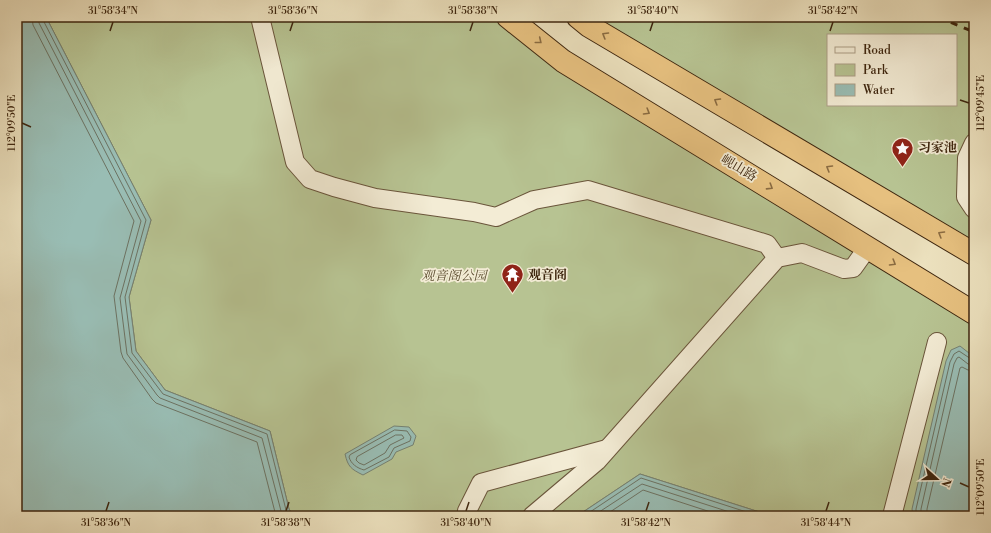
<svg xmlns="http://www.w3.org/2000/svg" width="991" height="533" font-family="'Libre Bodoni','Noto Serif SC',serif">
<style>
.green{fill:#b7c392;stroke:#7a7450;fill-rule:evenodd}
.water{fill:#99bdb4;stroke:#758172}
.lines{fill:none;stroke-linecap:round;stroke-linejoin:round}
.shore{stroke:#6c7262;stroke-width:1}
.minor-casing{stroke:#6a553b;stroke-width:20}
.highway-casing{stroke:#3e260f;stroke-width:24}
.minor{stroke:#f3ecd5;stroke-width:18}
.highway{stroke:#e6c07f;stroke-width:22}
.rail{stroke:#3e260f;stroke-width:3;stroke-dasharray:7 7;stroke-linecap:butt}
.oneway{stroke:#8a6b41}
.ticks{fill:none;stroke:#3e260f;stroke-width:1.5}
.labels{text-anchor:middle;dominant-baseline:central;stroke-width:3.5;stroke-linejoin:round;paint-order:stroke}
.poi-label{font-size:13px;font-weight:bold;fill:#3e260f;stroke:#f3ecd5;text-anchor:start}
.street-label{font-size:13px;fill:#3e260f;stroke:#f3ecd5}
.park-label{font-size:13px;font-style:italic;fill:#5c4d30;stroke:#f3ecd5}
.neatline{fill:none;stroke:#3e260f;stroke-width:1.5}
.ticks-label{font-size:10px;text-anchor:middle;fill:#3e260f}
</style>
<rect width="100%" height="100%" fill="#ece1be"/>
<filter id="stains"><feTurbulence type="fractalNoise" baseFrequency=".005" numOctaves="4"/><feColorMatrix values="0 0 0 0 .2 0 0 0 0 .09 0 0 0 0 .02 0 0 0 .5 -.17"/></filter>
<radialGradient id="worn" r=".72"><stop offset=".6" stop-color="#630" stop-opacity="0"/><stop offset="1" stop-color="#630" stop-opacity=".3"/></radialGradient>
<!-- green -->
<g class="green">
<path d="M 46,17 L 508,17 L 974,313 L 974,516 L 772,516 L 640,474 L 577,516 L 293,516 L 289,509 L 270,431 L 165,390 L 136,351 L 129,297 L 151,220 Z"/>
<path d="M 583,17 L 974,17 L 974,254 ZM 828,35 L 956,35 L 956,105 L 828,105 Z"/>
</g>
<!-- water -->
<g class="water">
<path d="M 17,17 L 46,17 L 151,220 L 129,297 L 136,351 L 165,390 L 270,431 L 289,509 L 293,516 L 17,516 Z"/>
<path d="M 960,346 L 974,357 L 974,516 L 913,516 L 912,509 L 946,361 L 951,350 Z"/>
<path d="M 394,426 L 409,427 L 416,436 L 413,445 L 396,452 L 392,459 L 363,475 C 351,469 348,467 345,454 Z"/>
<path d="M 640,474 L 772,516 L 577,516 Z"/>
</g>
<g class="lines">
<!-- shore -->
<g class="shore">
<path d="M 32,17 L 33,25 L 134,221 L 114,296 L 121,352 L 123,358 L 152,399 L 156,403 L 257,442 L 276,516"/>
<path d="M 38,17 L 39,23 L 141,221 L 120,298 L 127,354 L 157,395 L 160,398 L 262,438 L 281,511 L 283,516"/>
<path d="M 43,17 L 43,20 L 146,220 L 125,297 L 132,353 L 163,394 L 267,434 L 286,510 L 289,516"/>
<path d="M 395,430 L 407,431 L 411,437 L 410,441 L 394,448 L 389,457 L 364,470 C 357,468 351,464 349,457 L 350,455 Z"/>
<path d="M 396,435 L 402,435 L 404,438 L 390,445 L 385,453 L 364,465 L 359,463 L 356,460 L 357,457 Z"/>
<path d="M 584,516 L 641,478 L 759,516"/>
<path d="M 593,516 L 642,484 L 742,516"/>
<path d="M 604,516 L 643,490 L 723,516"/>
<path d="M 916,516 L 916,509 L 950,362 L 954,354 L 959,351 L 971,359 L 974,360"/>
<path d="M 921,516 L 921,509 L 954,364 L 957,358 L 959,357 L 968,364 L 974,365"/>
<path d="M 927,516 L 927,509 L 960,368 L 962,367 L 968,370 L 974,371"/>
</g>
<defs>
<g id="minor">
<path d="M 260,17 L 295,162 L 310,179 L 334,187 L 375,198 L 474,212 L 496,217 L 534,200 L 588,190 L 767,244 L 777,258"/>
<path d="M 974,143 L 967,158 L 966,197 L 974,209"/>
<path d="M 466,516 L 467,511 L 481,483 L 607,449"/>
<path d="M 532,516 L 597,461 L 777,258 L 802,253 L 844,269 L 853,268 L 868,247"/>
<path d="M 892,516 L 937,342"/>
</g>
<g id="highway">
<path d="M 508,17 L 563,61 L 974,313"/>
<path d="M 578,17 L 589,26 L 611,39 L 974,254"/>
</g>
</defs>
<!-- minor casing -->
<use href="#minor" class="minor-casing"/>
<!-- highway casing -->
<use href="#highway" class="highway-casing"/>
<!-- minor -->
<use href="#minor" class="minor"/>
<!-- highway -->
<use href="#highway" class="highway"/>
<!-- rail -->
<g class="rail">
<path d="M 938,17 L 974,32"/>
<path d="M 963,17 L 974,22"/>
</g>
</g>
<!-- one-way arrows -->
<defs><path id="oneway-chevron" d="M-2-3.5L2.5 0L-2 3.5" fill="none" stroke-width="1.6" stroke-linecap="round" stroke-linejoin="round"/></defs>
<g class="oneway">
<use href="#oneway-chevron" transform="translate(605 35) rotate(-149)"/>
<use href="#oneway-chevron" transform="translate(539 41) rotate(39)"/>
<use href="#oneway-chevron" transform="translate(717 101) rotate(-149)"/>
<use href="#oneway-chevron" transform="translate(647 112) rotate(31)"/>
<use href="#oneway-chevron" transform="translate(829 168) rotate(-149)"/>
<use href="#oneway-chevron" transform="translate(770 187) rotate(32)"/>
<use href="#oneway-chevron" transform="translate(941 234) rotate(-149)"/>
<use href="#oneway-chevron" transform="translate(893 263) rotate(31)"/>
</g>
<!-- ticks -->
<path class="ticks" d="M 110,31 L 113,22M 290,31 L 293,22M 470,31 L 473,22M 650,31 L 653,22M 830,31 L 833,22M 960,100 L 969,103M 22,123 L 31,127M 960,483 L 969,487M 106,511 L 109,502M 286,511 L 289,502M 466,511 L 469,502M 646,511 L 649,502M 826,511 L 829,502"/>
<!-- icons -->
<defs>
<symbol id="sight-pin" viewBox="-11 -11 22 30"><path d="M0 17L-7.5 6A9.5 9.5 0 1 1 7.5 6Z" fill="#8f2418" stroke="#f3ecd5"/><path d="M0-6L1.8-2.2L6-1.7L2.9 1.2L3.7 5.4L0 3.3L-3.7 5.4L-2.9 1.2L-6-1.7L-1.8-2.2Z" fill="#fff"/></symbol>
<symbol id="temple-pin" viewBox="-11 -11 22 30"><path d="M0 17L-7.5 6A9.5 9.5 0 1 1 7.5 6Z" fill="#8f2418" stroke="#f3ecd5"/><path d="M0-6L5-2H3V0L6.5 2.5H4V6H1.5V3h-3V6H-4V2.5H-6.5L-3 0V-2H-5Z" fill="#fff"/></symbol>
</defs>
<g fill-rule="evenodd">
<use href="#sight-pin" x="890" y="136" width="25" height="34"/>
<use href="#temple-pin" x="500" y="262" width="25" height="34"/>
</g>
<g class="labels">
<!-- poi labels -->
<g class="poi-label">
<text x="918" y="148">习家池</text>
<text x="528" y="275">观音阁</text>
</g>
<!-- street labels -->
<g class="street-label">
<text transform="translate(739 168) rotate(31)">岘山路</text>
</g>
<!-- park labels -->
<g class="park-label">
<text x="454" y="276">观音阁公园</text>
</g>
</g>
<!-- margin -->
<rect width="991" height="533" fill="none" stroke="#ece1be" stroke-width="44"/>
<!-- legend -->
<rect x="827" y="34" width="130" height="72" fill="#f3ecd5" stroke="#ab9d86"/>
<rect x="835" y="47" width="20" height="6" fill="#f3ecd5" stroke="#ab9d86"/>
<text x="863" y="54" font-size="12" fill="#3e260f">Road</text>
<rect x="835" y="64" width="20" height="12" fill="#b7c392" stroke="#ab9d86"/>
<text x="863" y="74" font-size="12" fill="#3e260f">Park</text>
<rect x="835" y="84" width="20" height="12" fill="#99bdb4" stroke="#ab9d86"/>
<text x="863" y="94" font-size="12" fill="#3e260f">Water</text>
<!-- north arrow -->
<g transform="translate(937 479) rotate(111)" stroke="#f3ecd5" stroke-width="3" paint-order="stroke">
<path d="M0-3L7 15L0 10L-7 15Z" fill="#3e260f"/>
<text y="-6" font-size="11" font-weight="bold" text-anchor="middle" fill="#3e260f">N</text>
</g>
<rect x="22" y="22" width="947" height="489" class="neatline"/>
<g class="ticks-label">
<text x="113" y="14">31°58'34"N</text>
<text x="293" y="14">31°58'36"N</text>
<text x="473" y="14">31°58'38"N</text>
<text x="653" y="14">31°58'40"N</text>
<text x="833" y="14">31°58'42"N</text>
<text transform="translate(980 103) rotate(-90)" y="4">112°09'45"E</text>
<text transform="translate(11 123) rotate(-90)" y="4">112°09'50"E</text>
<text transform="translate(980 487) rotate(-90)" y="4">112°09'50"E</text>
<text x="106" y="526">31°58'36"N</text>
<text x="286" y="526">31°58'38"N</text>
<text x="466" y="526">31°58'40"N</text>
<text x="646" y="526">31°58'42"N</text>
<text x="826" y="526">31°58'44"N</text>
</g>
<rect width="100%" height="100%" filter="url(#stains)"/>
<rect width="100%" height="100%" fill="url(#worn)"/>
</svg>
